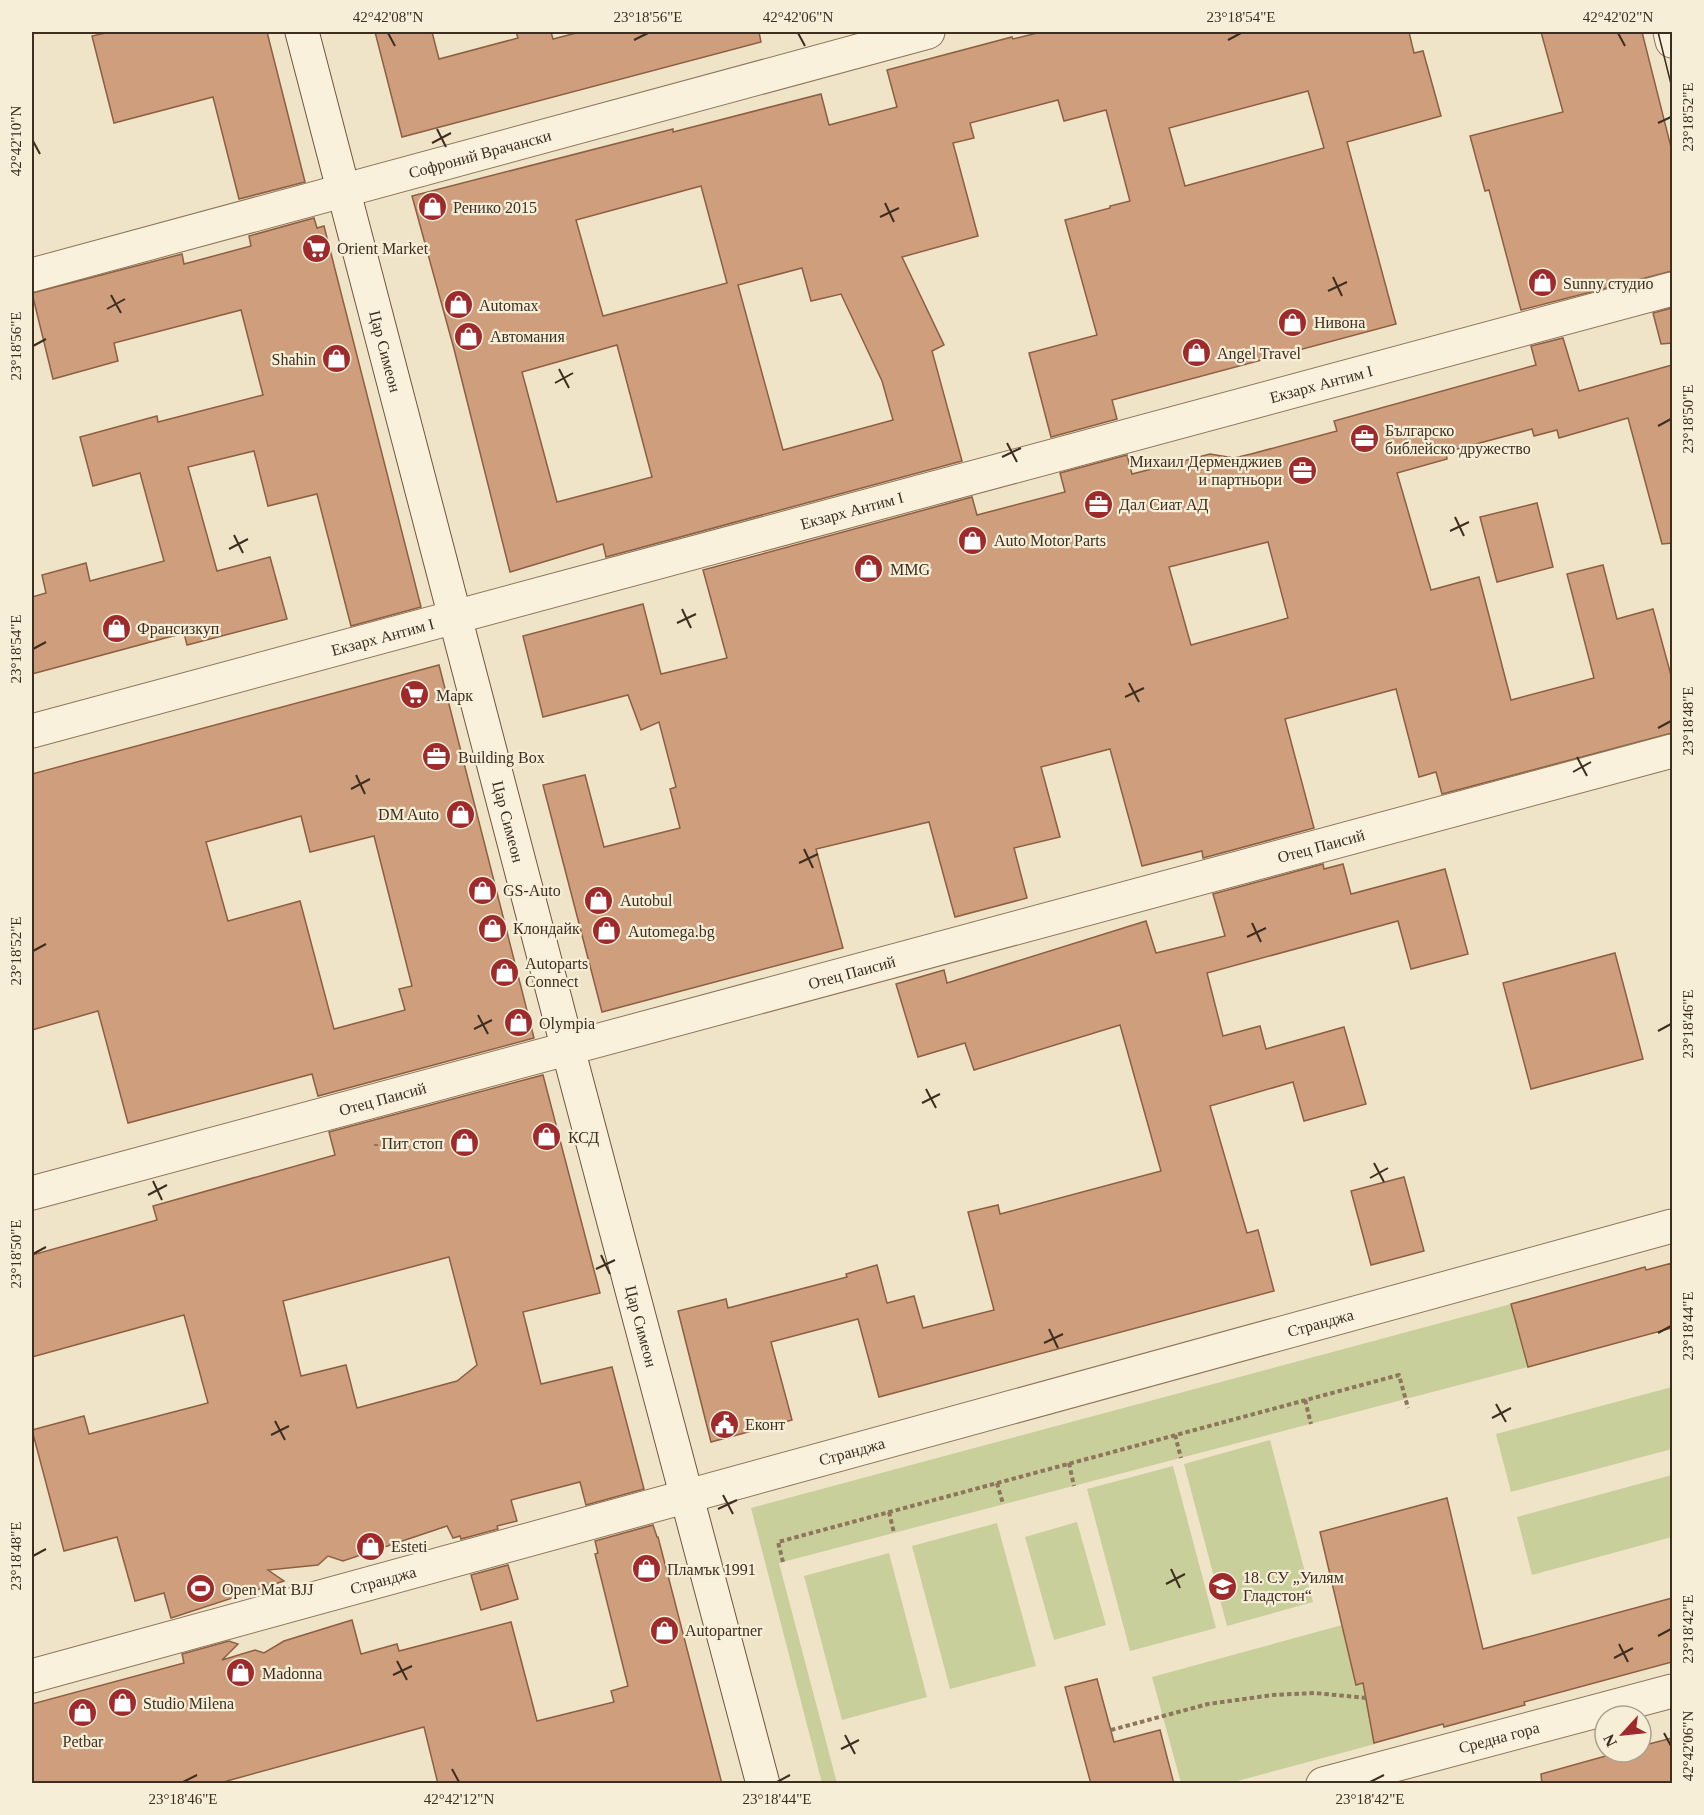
<svg xmlns="http://www.w3.org/2000/svg" width="1704" height="1815" font-family="Georgia,serif">
<style>
.green{fill:#c9cf9b}
.building{fill:#cf9f7d;stroke:#8d5f41;stroke-width:1.5;fill-rule:evenodd}
.lines{fill:none;stroke-linecap:round;stroke-linejoin:round}
.street-casing{stroke:#8d765c;stroke-width:35}
.secondary-casing{stroke:#6f573f;stroke-width:35}
.path{stroke:#8d765c;stroke-width:4;stroke-dasharray:4.5 3;stroke-linecap:butt}
.street{stroke:#faf1dc;stroke-width:33}
.secondary{stroke:#faf1dc;stroke-width:33}
.tram{stroke:#3d2e20;stroke-width:1.5}
.ticks{fill:none;stroke:#3d2e20;stroke-width:2}
.labels{text-anchor:middle;dominant-baseline:central;stroke-width:4.5;stroke-linejoin:round;paint-order:stroke}
.street-label{font-size:16px;fill:#3d2e20;stroke:#f7eed8}
.poi-label{font-size:16px;fill:#3d2e20;stroke:#f7eed8;text-anchor:start}
.neatline{fill:none;stroke:#3d2e20;stroke-width:2}
.ticks-label{font-size:15px;text-anchor:middle;fill:#3d2e20}
</style>
<rect width="100%" height="100%" fill="#f0e4c8"/>
<!-- green -->
<g class="green">
<path d="M 1511,1304 L 1528,1367 L 779,1563 L 837,1783 L 822,1783 L 751,1508 Z"/>
<path d="M 1672,1387 L 1672,1449 L 1511,1492 L 1496,1434 Z"/>
<path d="M 1270,1440 L 1313,1602 L 1227,1626 L 1184,1464 Z"/>
<path d="M 1173,1466 L 1216,1628 L 1130,1651 L 1087,1489 Z"/>
<path d="M 1672,1475 L 1672,1537 L 1532,1575 L 1517,1517 Z"/>
<path d="M 1077,1522 L 1106,1625 L 1054,1640 L 1025,1537 Z"/>
<path d="M 997,1523 L 1036,1666 L 950,1689 L 912,1546 Z"/>
<path d="M 889,1553 L 927,1697 L 842,1720 L 804,1576 Z"/>
<path d="M 1342,1625 L 1362,1683 L 1374,1733 L 1375,1744 L 1230,1783 L 1181,1783 L 1152,1677 Z"/>
</g>
<!-- building -->
<g class="building">
<path d="M 110,32 L 267,32 L 305,182 L 239,199 L 213,97 L 114,123 L 92,36 Z"/>
<path d="M 375,32 L 432,32 L 439,59 L 518,38 L 516,32 L 551,32 L 553,39 L 580,32 L 759,32 L 761,42 L 402,137 Z"/>
<path d="M 1041,32 L 1409,32 L 1414,53 L 1423,51 L 1441,116 L 1347,142 L 1396,324 L 1112,400 L 1117,419 L 1051,437 L 1029,353 L 1097,335 L 1065,220 L 1110,208 L 1110,206 L 1130,201 L 1106,110 L 1064,121 L 1058,100 L 970,123 L 974,138 L 953,143 L 978,236 L 902,257 L 944,345 L 932,351 L 962,461 L 606,557 L 603,544 L 510,572 L 454,349 L 412,196 L 673,129 L 673,132 L 821,94 L 829,125 L 897,107 L 887,70 L 1012,37 L 1013,39 ZM 1308,91 L 1324,148 L 1185,186 L 1169,128 ZM 701,186 L 727,283 L 603,316 L 576,220 ZM 802,268 L 811,301 L 841,294 L 882,381 L 893,420 L 783,450 L 738,285 ZM 617,345 L 652,477 L 557,502 L 522,372 Z"/>
<path d="M 1541,32 L 1642,32 L 1672,151 L 1672,271 L 1521,310 L 1489,190 L 1485,191 L 1470,136 L 1563,112 Z"/>
<path d="M 314,218 L 317,228 L 324,226 L 421,607 L 351,626 L 317,494 L 268,506 L 254,451 L 188,467 L 217,571 L 270,557 L 287,619 L 187,645 L 184,633 L 32,674 L 32,597 L 46,593 L 42,575 L 86,563 L 90,581 L 164,561 L 140,473 L 93,486 L 80,437 L 157,416 L 158,422 L 263,395 L 241,310 L 114,343 L 118,361 L 53,379 L 32,293 L 182,254 L 184,264 L 251,246 L 249,236 Z"/>
<path d="M 1672,308 L 1672,343 L 1661,344 L 1653,313 Z"/>
<path d="M 1563,338 L 1579,391 L 1672,365 L 1672,543 L 1662,544 L 1628,418 L 1559,438 L 1557,430 L 1534,436 L 1532,429 L 1446,452 L 1447,459 L 1397,473 L 1431,590 L 1479,577 L 1511,700 L 1594,678 L 1567,574 L 1603,565 L 1617,619 L 1653,609 L 1672,679 L 1672,733 L 1442,794 L 1436,772 L 1419,777 L 1396,689 L 1285,719 L 1314,828 L 1203,858 L 1202,851 L 1142,866 L 1110,749 L 1041,767 L 1060,837 L 1014,848 L 1027,898 L 955,917 L 929,822 L 816,849 L 843,948 L 602,1012 L 543,785 L 585,775 L 604,847 L 680,828 L 670,789 L 676,787 L 659,722 L 641,730 L 628,695 L 543,717 L 523,636 L 643,604 L 661,674 L 727,658 L 703,570 L 972,497 L 977,515 L 1065,492 L 1060,473 L 1127,455 L 1132,474 L 1210,454 L 1234,458 L 1251,454 L 1337,431 L 1334,421 L 1536,365 L 1531,346 ZM 1268,542 L 1288,618 L 1191,645 L 1169,567 Z"/>
<path d="M 1537,503 L 1553,567 L 1497,582 L 1480,517 Z"/>
<path d="M 439,665 L 534,1038 L 318,1096 L 312,1074 L 128,1123 L 98,1011 L 32,1030 L 32,774 ZM 301,816 L 310,852 L 374,836 L 412,986 L 399,989 L 405,1010 L 334,1029 L 300,901 L 228,921 L 206,842 Z"/>
<path d="M 1323,864 L 1324,869 L 1343,864 L 1351,894 L 1445,869 L 1468,954 L 1411,969 L 1398,921 L 1207,973 L 1223,1036 L 1260,1026 L 1266,1049 L 1344,1027 L 1366,1104 L 1304,1121 L 1293,1082 L 1210,1106 L 1247,1233 L 1258,1230 L 1274,1291 L 879,1397 L 858,1319 L 771,1342 L 792,1420 L 711,1442 L 678,1311 L 726,1299 L 728,1308 L 847,1277 L 846,1274 L 877,1265 L 887,1303 L 914,1296 L 923,1328 L 994,1310 L 968,1212 L 998,1205 L 1000,1214 L 1161,1171 L 1120,1025 L 974,1070 L 965,1043 L 918,1057 L 896,984 L 944,970 L 947,983 L 1146,921 L 1156,953 L 1225,936 L 1213,894 Z"/>
<path d="M 1615,953 L 1643,1059 L 1531,1089 L 1503,983 Z"/>
<path d="M 543,1075 L 600,1293 L 523,1312 L 541,1384 L 612,1367 L 644,1489 L 586,1505 L 580,1482 L 511,1500 L 517,1521 L 497,1526 L 498,1529 L 461,1539 L 460,1536 L 453,1538 L 447,1526 L 343,1561 L 328,1556 L 318,1565 L 268,1570 L 284,1581 L 171,1618 L 164,1593 L 135,1601 L 117,1537 L 64,1551 L 32,1430 L 84,1416 L 89,1434 L 208,1403 L 184,1315 L 32,1357 L 32,1255 L 157,1220 L 153,1206 L 335,1155 L 329,1132 ZM 449,1257 L 477,1365 L 457,1381 L 357,1408 L 346,1365 L 301,1376 L 283,1301 Z"/>
<path d="M 1404,1177 L 1424,1251 L 1371,1265 L 1351,1191 Z"/>
<path d="M 1672,1263 L 1672,1328 L 1528,1367 L 1511,1304 L 1645,1267 L 1646,1270 Z"/>
<path d="M 1447,1498 L 1483,1649 L 1672,1598 L 1672,1662 L 1524,1702 L 1525,1705 L 1444,1727 L 1443,1724 L 1374,1743 L 1363,1683 L 1356,1685 L 1320,1532 Z"/>
<path d="M 653,1525 L 657,1537 L 658,1537 L 722,1784 L 438,1784 L 424,1727 L 216,1784 L 32,1784 L 32,1704 L 184,1663 L 182,1654 L 229,1641 L 238,1644 L 222,1660 L 255,1650 L 264,1653 L 284,1641 L 352,1620 L 361,1654 L 397,1644 L 399,1651 L 511,1622 L 537,1721 L 614,1702 L 611,1691 L 628,1686 L 595,1554 L 598,1553 L 595,1541 Z"/>
<path d="M 508,1565 L 518,1599 L 481,1610 L 471,1575 Z"/>
<path d="M 1097,1679 L 1114,1742 L 1160,1730 L 1174,1784 L 1091,1784 L 1065,1687 Z"/>
<path d="M 1672,1738 L 1672,1784 L 1542,1784 L 1541,1774 L 1620,1752 L 1641,1752 L 1641,1746 Z"/>
</g>
<g class="lines">
<defs>
<g id="street">
<path d="M 1670,32 L 1672,41"/>
<path id="s1" d="M 32,275 L 928,32"/>
<path id="s2" d="M 32,731 L 1672,289"/>
<path id="s3" d="M 32,1193 L 1672,751"/>
<path id="s4" d="M 32,1676 L 1672,1226"/>
<path id="s5" d="M 1323,1784 L 1672,1691"/>
</g>
<g id="secondary">
<path id="s6" d="M 302,32 L 568,1049 L 763,1784"/>
</g>
</defs>
<!-- street casing -->
<use href="#street" class="street-casing"/>
<!-- secondary casing -->
<use href="#secondary" class="secondary-casing"/>
<!-- path -->
<g class="path">
<path d="M 376,1144 L 376,1146"/>
<path d="M 1305,1400 L 1311,1424"/>
<path d="M 1175,1435 L 1181,1458"/>
<path d="M 1069,1463 L 1074,1486"/>
<path d="M 997,1483 L 1003,1504"/>
<path d="M 889,1512 L 894,1533"/>
<path d="M 783,1562 L 778,1542 L 1399,1375 L 1408,1408"/>
<path d="M 1111,1730 L 1208,1704 L 1273,1695 L 1315,1693 L 1366,1698"/>
</g>
<!-- street -->
<use href="#street" class="street"/>
<!-- secondary -->
<use href="#secondary" class="secondary"/>
<!-- tram -->
<path class="tram" d="M 1658,32 L 1672,88"/>
</g>
<!-- ticks -->
<path class="ticks" d="M 388,33 L 395,46M 798,33 L 805,46M 1618,33 L 1625,46M 634,40 L 648,33M 1228,40 L 1241,33M 1658,123 L 1671,117M 437,129 L 446,147M 33,141 L 40,154M 432,143 L 451,133M 885,203 L 894,222M 880,217 L 899,208M 1333,277 L 1342,296M 1328,291 L 1347,282M 111,295 L 121,313M 107,309 L 125,299M 33,346 L 46,339M 559,369 L 569,388M 555,383 L 573,373M 1658,426 L 1671,419M 1007,443 L 1017,462M 1002,457 L 1021,448M 1455,517 L 1464,536M 1450,531 L 1469,522M 234,535 L 243,553M 229,549 L 248,539M 682,609 L 691,628M 677,623 L 696,614M 33,649 L 46,642M 1129,683 L 1139,702M 1125,697 L 1144,688M 1658,728 L 1671,721M 1577,757 L 1587,776M 1573,772 L 1591,762M 356,775 L 365,794M 351,789 L 370,779M 804,849 L 813,868M 799,863 L 818,854M 1252,923 L 1261,942M 1247,937 L 1266,928M 33,951 L 46,944M 478,1015 L 488,1034M 474,1029 L 492,1020M 1658,1031 L 1671,1024M 926,1089 L 936,1108M 922,1103 L 940,1094M 1374,1163 L 1384,1182M 1370,1178 L 1388,1168M 153,1181 L 162,1200M 148,1195 L 167,1185M 33,1254 L 46,1247M 601,1255 L 610,1274M 596,1269 L 615,1260M 1049,1329 L 1058,1348M 1658,1333 L 1671,1326M 1044,1343 L 1063,1334M 1496,1404 L 1506,1422M 1492,1418 L 1511,1408M 275,1421 L 285,1440M 271,1435 L 289,1426M 723,1495 L 733,1514M 718,1509 L 737,1500M 33,1556 L 46,1549M 1171,1569 L 1180,1588M 1166,1584 L 1185,1574M 1658,1636 L 1671,1629M 1619,1644 L 1628,1662M 1614,1658 L 1633,1648M 397,1661 L 407,1680M 393,1675 L 412,1666M 1664,1733 L 1671,1746M 845,1735 L 855,1754M 841,1749 L 859,1740M 452,1769 L 459,1782M 183,1782 L 197,1775M 777,1782 L 790,1775M 1370,1782 L 1384,1775"/>
<!-- icons -->
<defs>
<symbol id="shop-disc" viewBox="-11 -11 22 22"><circle r="9.5" fill="#9e2a2b" stroke="#f7eed8"/><path d="M-5-2.5h2.3a2.7 3.5 0 0 1 5.4 0H5L5.5 6h-11ZM-1.5-2.5h3a1.5 2.3 0 0 0-3 0Z" fill="#fff"/></symbol>
<symbol id="supermarket-disc" viewBox="-11 -11 22 22"><circle r="9.5" fill="#9e2a2b" stroke="#f7eed8"/><path d="M-6-5.5h2.5l.6 2H6L4.5 2H-2.5L-4.4-4H-6ZM-1.5 3.2a1.3 1.3 0 1 0 .1 0ZM3 3.2a1.3 1.3 0 1 0 .1 0Z" fill="#fff"/></symbol>
<symbol id="office-disc" viewBox="-11 -11 22 22"><circle r="9.5" fill="#9e2a2b" stroke="#f7eed8"/><path d="M-6-3h4V-5.5h4V-3h4V5H-6ZM-1-4.5V-3h2v-1.5ZM-6 0V1H6V0Z" fill="#fff"/></symbol>
<symbol id="civic-disc" viewBox="-11 -11 22 22"><circle r="9.5" fill="#9e2a2b" stroke="#f7eed8"/><path d="M-.6-6.5H3V-4.5H.6V-3L4-1V1h2V6H-6V1h2V-1L-.6-3ZM-1.2 2.5V6h2.4V2.5Z" fill="#fff"/></symbol>
<symbol id="school-disc" viewBox="-11 -11 22 22"><circle r="9.5" fill="#9e2a2b" stroke="#f7eed8"/><path d="M0-5L7-2L0 1L-7-2ZM-4 1L0 2.5L4 1V4Q0 6-4 4Z" fill="#fff"/></symbol>
<symbol id="stadium-disc" viewBox="-11 -11 22 22"><circle r="9.5" fill="#9e2a2b" stroke="#f7eed8"/><path d="M0-5a6.5 5 0 1 0 0 10a6.5 5 0 1 0 0-10ZM-3.5-1.8h7v3.6h-7Z" fill="#fff"/></symbol>
</defs>
<g fill-rule="evenodd">
<use href="#shop-disc" x="416" y="190" width="33" height="33"/>
<use href="#supermarket-disc" x="300" y="232" width="33" height="33"/>
<use href="#shop-disc" x="1526" y="266" width="33" height="33"/>
<use href="#shop-disc" x="442" y="288" width="33" height="33"/>
<use href="#shop-disc" x="1276" y="306" width="33" height="33"/>
<use href="#shop-disc" x="452" y="320" width="33" height="33"/>
<use href="#shop-disc" x="1180" y="336" width="33" height="33"/>
<use href="#shop-disc" x="320" y="342" width="33" height="33"/>
<use href="#office-disc" x="1348" y="422" width="33" height="33"/>
<use href="#office-disc" x="1286" y="454" width="33" height="33"/>
<use href="#office-disc" x="1082" y="488" width="33" height="33"/>
<use href="#shop-disc" x="956" y="524" width="33" height="33"/>
<use href="#shop-disc" x="852" y="552" width="33" height="33"/>
<use href="#shop-disc" x="100" y="612" width="33" height="33"/>
<use href="#supermarket-disc" x="398" y="678" width="33" height="33"/>
<use href="#office-disc" x="420" y="740" width="33" height="33"/>
<use href="#shop-disc" x="444" y="798" width="33" height="33"/>
<use href="#shop-disc" x="466" y="874" width="33" height="33"/>
<use href="#shop-disc" x="582" y="884" width="33" height="33"/>
<use href="#shop-disc" x="476" y="912" width="33" height="33"/>
<use href="#shop-disc" x="590" y="914" width="33" height="33"/>
<use href="#shop-disc" x="488" y="956" width="33" height="33"/>
<use href="#shop-disc" x="502" y="1006" width="33" height="33"/>
<use href="#shop-disc" x="530" y="1120" width="33" height="33"/>
<use href="#shop-disc" x="448" y="1126" width="33" height="33"/>
<use href="#civic-disc" x="708" y="1408" width="33" height="33"/>
<use href="#shop-disc" x="354" y="1530" width="33" height="33"/>
<use href="#shop-disc" x="630" y="1552" width="33" height="33"/>
<use href="#school-disc" x="1206" y="1570" width="33" height="33"/>
<use href="#stadium-disc" x="184" y="1572" width="33" height="33"/>
<use href="#shop-disc" x="648" y="1614" width="33" height="33"/>
<use href="#shop-disc" x="224" y="1656" width="33" height="33"/>
<use href="#shop-disc" x="106" y="1686" width="33" height="33"/>
<use href="#shop-disc" x="66" y="1696" width="33" height="33"/>
</g>
<g class="labels">
<!-- street labels -->
<g class="street-label">
<text stroke="none"><textPath href="#s1" startOffset="464">Софроний Врачански</textPath></text>
<text stroke="none"><textPath href="#s6" startOffset="330">Цар Симеон</textPath></text>
<text stroke="none"><textPath href="#s2" startOffset="1335">Екзарх Антим I</textPath></text>
<text stroke="none"><textPath href="#s2" startOffset="849">Екзарх Антим I</textPath></text>
<text stroke="none"><textPath href="#s2" startOffset="363">Екзарх Антим I</textPath></text>
<text stroke="none"><textPath href="#s6" startOffset="816">Цар Симеон</textPath></text>
<text stroke="none"><textPath href="#s3" startOffset="1335">Отец Паисий</textPath></text>
<text stroke="none"><textPath href="#s3" startOffset="849">Отец Паисий</textPath></text>
<text stroke="none"><textPath href="#s3" startOffset="363">Отец Паисий</textPath></text>
<text stroke="none"><textPath href="#s4" startOffset="1336">Странджа</textPath></text>
<text stroke="none"><textPath href="#s6" startOffset="1338">Цар Симеон</textPath></text>
<text stroke="none"><textPath href="#s4" startOffset="850">Странджа</textPath></text>
<text stroke="none"><textPath href="#s4" startOffset="364">Странджа</textPath></text>
<text stroke="none"><textPath href="#s5" startOffset="182">Средна гора</textPath></text>
</g>
<!-- poi labels -->
<g class="poi-label">
<text x="453" y="207">Ренико 2015</text>
<text x="337" y="248">Orient Market</text>
<text x="1563" y="283">Sunny студио</text>
<text x="479" y="305">Automax</text>
<text x="1314" y="322">Нивона</text>
<text x="490" y="336">Автомания</text>
<text x="1217" y="353">Angel Travel</text>
<text x="316" y="359" text-anchor="end">Shahin</text>
<text x="1385" y="430">Българско<tspan x="1385" dy="18">библейско дружество</tspan></text>
<text x="1282" y="461" text-anchor="end">Михаил Дерменджиев<tspan x="1282" dy="18">и партньори</tspan></text>
<text x="1119" y="504">Дал Сиат АД</text>
<text x="994" y="540">Auto Motor Parts</text>
<text x="890" y="569">MMG</text>
<text x="137" y="628">Франсизкуп</text>
<text x="436" y="695">Марк</text>
<text x="458" y="757">Building Box</text>
<text x="439" y="814" text-anchor="end">DM Auto</text>
<text x="503" y="890">GS-Auto</text>
<text x="620" y="900">Autobul</text>
<text x="513" y="928">Клондайк</text>
<text x="628" y="931">Automega.bg</text>
<text x="525" y="963">Autoparts<tspan x="525" dy="18">Connect</tspan></text>
<text x="539" y="1023">Olympia</text>
<text x="568" y="1137">КСД</text>
<text x="443" y="1143" text-anchor="end">Пит стоп</text>
<text x="745" y="1424">Еконт</text>
<text x="391" y="1546">Esteti</text>
<text x="667" y="1569">Пламък 1991</text>
<text x="1243" y="1577">18. СУ „Уилям<tspan x="1243" dy="18">Гладстон“</tspan></text>
<text x="222" y="1589">Open Mat BJJ</text>
<text x="685" y="1630">Autopartner</text>
<text x="262" y="1673">Madonna</text>
<text x="143" y="1703">Studio Milena</text>
<text x="83" y="1741" text-anchor="middle">Petbar</text>
</g>
</g>
<!-- border -->
<rect width="1704" height="1815" fill="none" stroke="#f7eed8" stroke-width="66"/>
<!-- north arrow -->
<g transform="translate(1623 1734) rotate(243)"><circle r="28" fill="#f7eed8" stroke="#ada18e" stroke-width="1.5"/>
<path d="M0-4.5L10 22L0 15L-10 22Z" fill="#9e2a2b"/>
<text y="-9" font-size="16" font-weight="bold" text-anchor="middle" fill="#3d2e20">N</text>
</g>
<rect x="33" y="33" width="1638" height="1749" class="neatline"/>
<g class="ticks-label">
<text x="388" y="22">42°42'08"N</text>
<text x="648" y="22">23°18'56"E</text>
<text x="798" y="22">42°42'06"N</text>
<text x="1241" y="22">23°18'54"E</text>
<text x="1618" y="22">42°42'02"N</text>
<text transform="translate(1688 117) rotate(-90)" y="5">23°18'52"E</text>
<text transform="translate(16 141) rotate(-90)" y="5">42°42'10"N</text>
<text transform="translate(16 346) rotate(-90)" y="5">23°18'56"E</text>
<text transform="translate(1688 419) rotate(-90)" y="5">23°18'50"E</text>
<text transform="translate(16 649) rotate(-90)" y="5">23°18'54"E</text>
<text transform="translate(1688 721) rotate(-90)" y="5">23°18'48"E</text>
<text transform="translate(16 951) rotate(-90)" y="5">23°18'52"E</text>
<text transform="translate(1688 1024) rotate(-90)" y="5">23°18'46"E</text>
<text transform="translate(16 1254) rotate(-90)" y="5">23°18'50"E</text>
<text transform="translate(1688 1326) rotate(-90)" y="5">23°18'44"E</text>
<text transform="translate(16 1556) rotate(-90)" y="5">23°18'48"E</text>
<text transform="translate(1688 1629) rotate(-90)" y="5">23°18'42"E</text>
<text transform="translate(1688 1746) rotate(-90)" y="5">42°42'06"N</text>
<text x="183" y="1804">23°18'46"E</text>
<text x="459" y="1804">42°42'12"N</text>
<text x="777" y="1804">23°18'44"E</text>
<text x="1370" y="1804">23°18'42"E</text>
</g>
</svg>
